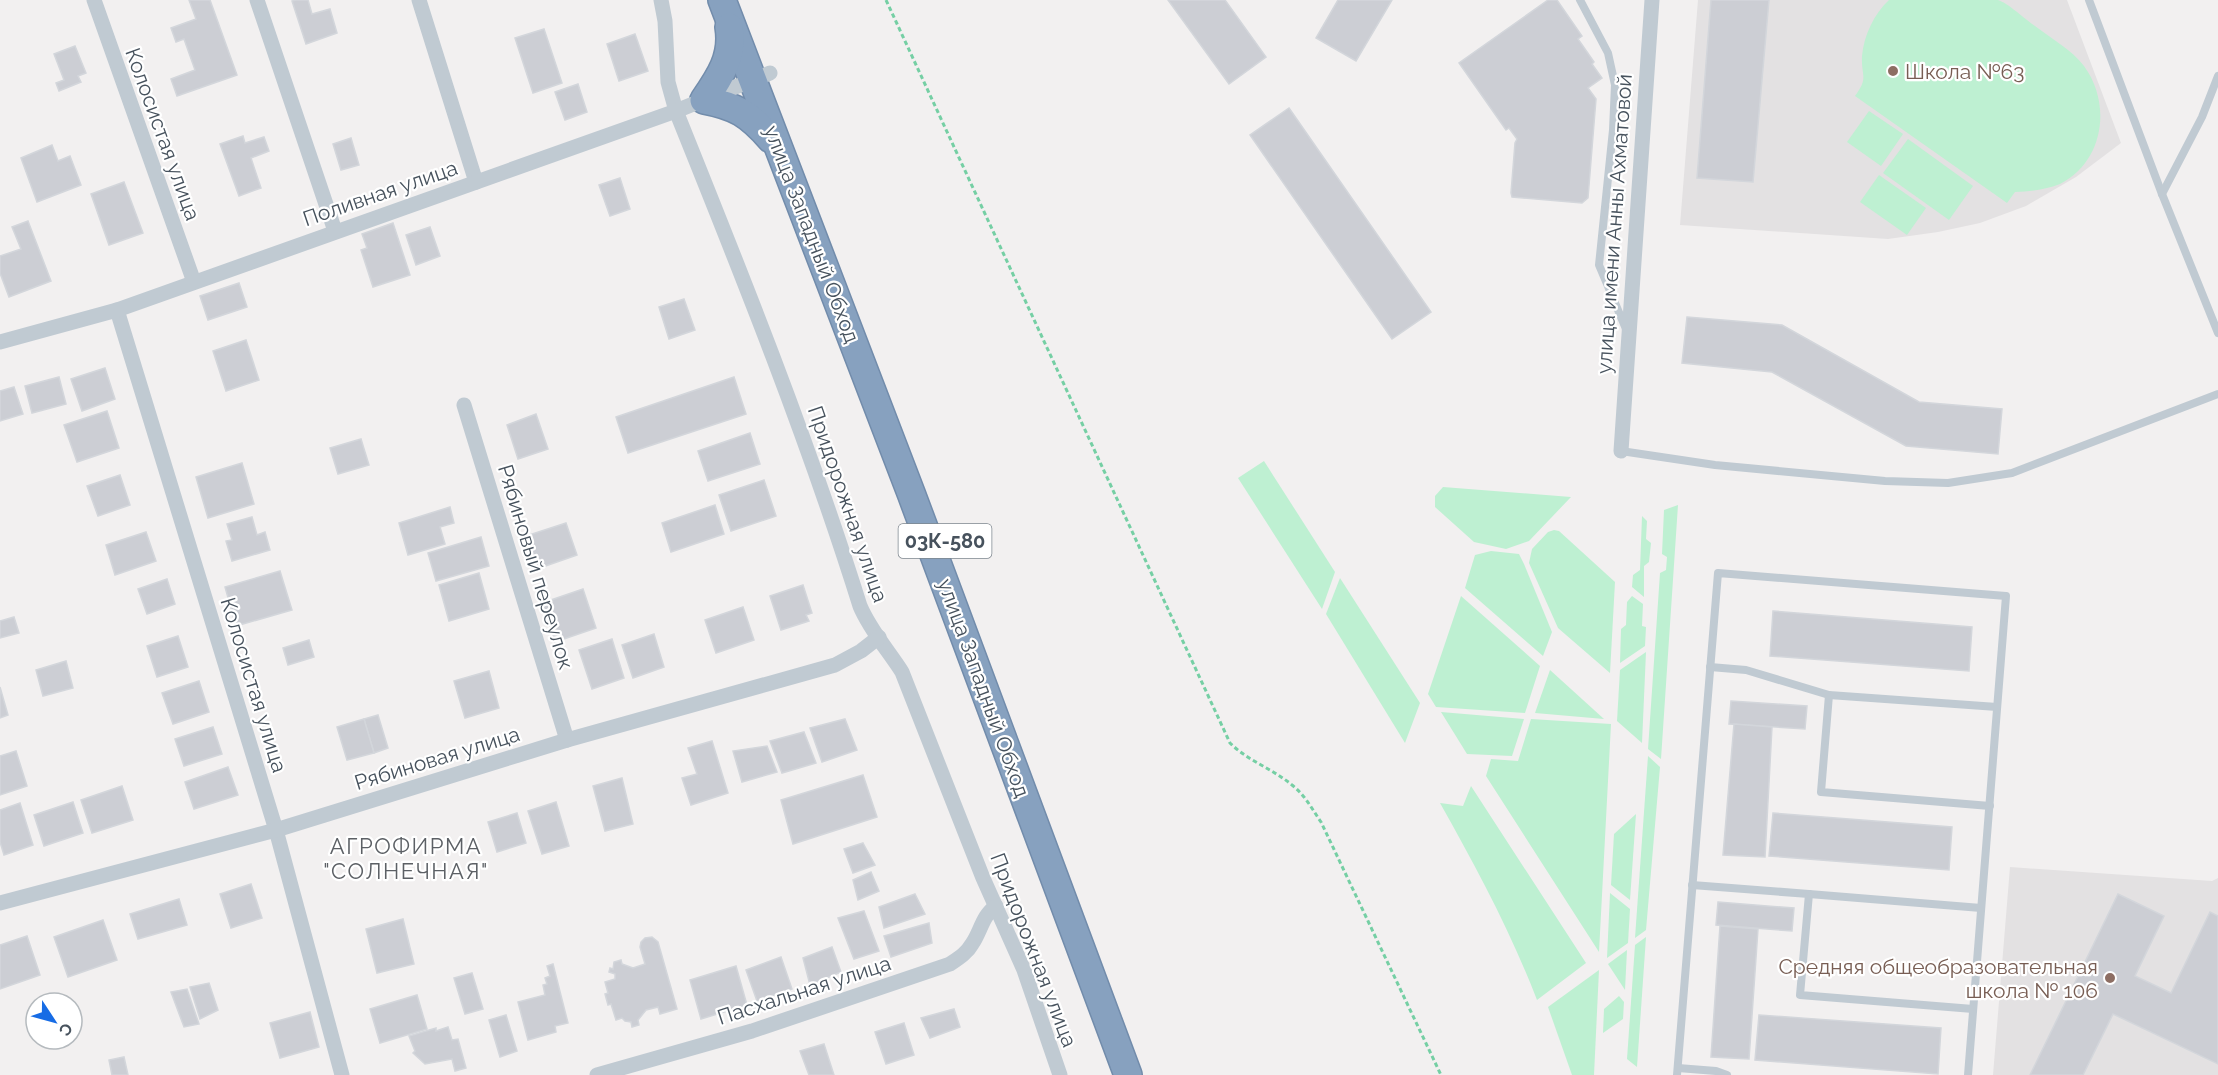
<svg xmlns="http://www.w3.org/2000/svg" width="2218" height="1075" font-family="Raleway,sans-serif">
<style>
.education{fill:#e3e1e2}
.green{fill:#bef0d2}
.building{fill:#ccced4;stroke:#d3d6db;stroke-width:1.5}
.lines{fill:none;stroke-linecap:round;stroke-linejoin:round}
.highway-casing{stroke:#728cab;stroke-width:30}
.path{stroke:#75cfa4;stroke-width:3;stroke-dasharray:4.5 3;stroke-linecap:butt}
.lane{stroke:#c0cad2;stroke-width:8}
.street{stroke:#c0cad2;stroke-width:15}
.highway{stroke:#87a1bf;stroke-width:27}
.education-dot{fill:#8d6e63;stroke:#fff;stroke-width:2}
.labels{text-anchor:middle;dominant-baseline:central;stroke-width:4.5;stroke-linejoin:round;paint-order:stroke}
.shield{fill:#fff;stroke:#7e868e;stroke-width:1.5}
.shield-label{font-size:20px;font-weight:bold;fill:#47525d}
.education-label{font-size:21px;fill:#785e54;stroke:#fff;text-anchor:start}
.street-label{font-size:21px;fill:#47525d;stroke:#fff}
.neighbourhood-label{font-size:22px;letter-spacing:1.5px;fill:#5c6065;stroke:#fff}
</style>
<rect width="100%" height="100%" fill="#f2f0f0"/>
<!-- education -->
<g class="education">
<path d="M 1698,0 L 2067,0 L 2121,143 L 2076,177 L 2026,206 L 1980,223 L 1938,232 L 1888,239 L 1680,225 Z"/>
<path d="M 2010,867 L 2212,881 L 2218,878 L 2218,1075 L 1993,1075 Z"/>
</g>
<!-- green -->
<g class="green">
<path d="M 1889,0 C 1916,0 1943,0 1971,0 C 1979,0 1990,0 1998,0 C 2008,3 2026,20 2035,26 C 2052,39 2072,50 2084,66 C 2112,104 2104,162 2060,184 C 2045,190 2031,191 2015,192 L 2007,203 L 1855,96 C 1869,77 1861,77 1862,56 C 1864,35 1874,14 1889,0 Z"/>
<path d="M 1869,111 L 1903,134 L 1881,166 L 1847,142 Z"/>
<path d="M 1908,139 L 1973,186 L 1949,220 L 1883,173 Z"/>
<path d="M 1879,175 L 1926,208 L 1907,235 L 1860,202 Z"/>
<path d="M 1264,461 L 1335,572 L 1322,609 L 1238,478 Z"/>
<path d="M 1443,487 L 1571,497 L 1529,541 L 1506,549 L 1474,542 L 1435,507 L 1435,496 Z"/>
<path d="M 1678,505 L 1661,759 L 1648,749 L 1660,573 L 1666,570 L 1667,557 L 1662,554 L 1664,510 Z"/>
<path d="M 1642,516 L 1647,521 L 1646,539 L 1651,543 L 1649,562 L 1644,566 L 1644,597 L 1632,587 L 1633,575 L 1640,570 Z"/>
<path d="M 1554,530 L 1559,531 L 1615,582 L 1610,673 L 1558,628 L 1529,563 L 1532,549 L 1548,532 Z"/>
<path d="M 1491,551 L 1519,554 L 1524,564 L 1552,632 L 1543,656 L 1465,588 L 1475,555 Z"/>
<path d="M 1340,578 L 1420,703 L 1405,743 L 1326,614 Z"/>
<path d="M 1461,596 L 1540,666 L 1525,713 L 1436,707 L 1428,694 Z"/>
<path d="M 1632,596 L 1643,604 L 1642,626 L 1646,627 L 1645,646 L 1620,663 L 1621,629 L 1626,625 L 1627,602 Z"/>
<path d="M 1646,652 L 1642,743 L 1617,721 L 1620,670 Z"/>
<path d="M 1550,670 L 1604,719 L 1535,713 Z"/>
<path d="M 1441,712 L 1524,719 L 1512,756 L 1467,754 Z"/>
<path d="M 1531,719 L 1611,724 L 1599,952 L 1486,776 L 1491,759 L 1518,761 Z"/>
<path d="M 1648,756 L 1660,767 L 1646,930 L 1635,938 Z"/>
<path d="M 1471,786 L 1586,963 L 1537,1000 C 1510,930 1476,867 1440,803 L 1463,806 Z"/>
<path d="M 1636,814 L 1630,900 L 1611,885 L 1614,834 Z"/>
<path d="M 1610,893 L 1630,909 L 1628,943 L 1607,958 Z"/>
<path d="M 1646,937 L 1637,1067 L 1627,1059 L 1635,945 Z"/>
<path d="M 1627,950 L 1625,990 L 1608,964 Z"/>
<path d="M 1599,970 L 1594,1075 L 1572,1075 L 1548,1007 Z"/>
<path d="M 1619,996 L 1624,1002 L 1623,1019 L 1603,1033 L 1604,1009 Z"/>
</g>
<!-- building -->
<g class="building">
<path d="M 189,0 L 210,0 L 237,75 L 177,96 L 171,79 L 195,70 L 184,39 L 176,42 L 171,28 L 196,19 Z"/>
<path d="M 296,0 L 308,0 L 312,14 L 330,9 L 337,33 L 306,44 L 292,1 Z"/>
<path d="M 1168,0 L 1225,0 L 1266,57 L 1229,84 Z"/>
<path d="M 1338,0 L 1392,0 L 1356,61 L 1316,38 Z"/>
<path d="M 1548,0 L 1557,0 L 1582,36 L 1578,39 L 1594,62 L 1592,64 L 1602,78 L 1588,88 L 1596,99 L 1588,198 L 1582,203 L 1512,197 L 1511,193 L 1515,143 L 1517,139 L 1509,128 L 1506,130 L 1459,63 Z"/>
<path d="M 1711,0 L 1769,0 L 1753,182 L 1697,178 Z"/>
<path d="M 544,29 L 562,83 L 533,93 L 515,38 Z"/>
<path d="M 635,34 L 648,71 L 619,81 L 607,44 Z"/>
<path d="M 75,46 L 86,73 L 78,76 L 81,82 L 59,91 L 56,83 L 64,80 L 54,54 Z"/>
<path d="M 578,84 L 587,112 L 565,120 L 555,92 Z"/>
<path d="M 1289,108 L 1431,312 L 1392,339 L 1250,135 Z"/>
<path d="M 243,136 L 245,143 L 264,137 L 269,151 L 251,158 L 261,188 L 239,196 L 220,144 Z"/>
<path d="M 351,138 L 359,165 L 341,170 L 333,144 Z"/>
<path d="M 52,145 L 58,161 L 70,156 L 81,185 L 37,202 L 21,158 Z"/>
<path d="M 620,178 L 630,209 L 610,216 L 599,185 Z"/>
<path d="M 124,182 L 143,233 L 109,245 L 91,194 Z"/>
<path d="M 28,221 L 51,281 L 9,297 L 0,273 L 0,256 L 21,249 L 12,227 Z"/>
<path d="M 393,223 L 410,275 L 373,287 L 361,250 L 367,248 L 362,234 Z"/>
<path d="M 430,227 L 440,256 L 416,265 L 406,235 Z"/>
<path d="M 239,283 L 247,307 L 208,320 L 200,296 Z"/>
<path d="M 684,299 L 695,330 L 669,339 L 659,307 Z"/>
<path d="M 1687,317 L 1782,325 L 1919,402 L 2002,409 L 1998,454 L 1906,446 L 1772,372 L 1682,363 Z"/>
<path d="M 246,340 L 259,380 L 226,391 L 213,351 Z"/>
<path d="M 105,368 L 115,399 L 82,411 L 71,379 Z"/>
<path d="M 59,377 L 66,404 L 32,413 L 25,386 Z"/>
<path d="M 734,377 L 746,414 L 628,453 L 616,417 Z"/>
<path d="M 14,387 L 23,414 L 0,421 L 0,391 Z"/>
<path d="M 107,411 L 119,448 L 77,462 L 64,425 Z"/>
<path d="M 536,414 L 548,449 L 518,459 L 507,425 Z"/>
<path d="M 750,433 L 760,464 L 708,481 L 698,451 Z"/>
<path d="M 361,439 L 369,465 L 338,474 L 330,448 Z"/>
<path d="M 242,463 L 254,504 L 208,518 L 196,477 Z"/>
<path d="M 120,475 L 130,505 L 98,516 L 87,486 Z"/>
<path d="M 764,480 L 776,516 L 731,531 L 719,495 Z"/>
<path d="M 715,505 L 724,534 L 671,552 L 662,523 Z"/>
<path d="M 450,507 L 454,523 L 440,527 L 445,544 L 408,555 L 399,523 Z"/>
<path d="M 252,517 L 257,535 L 265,532 L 270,550 L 232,561 L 226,541 L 232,540 L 227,524 Z"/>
<path d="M 566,523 L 577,555 L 534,570 L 523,537 Z"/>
<path d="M 146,532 L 156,561 L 115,575 L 106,545 Z"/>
<path d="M 481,537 L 489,566 L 436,581 L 428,553 Z"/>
<path d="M 280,571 L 292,610 L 236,626 L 225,587 Z"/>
<path d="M 479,573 L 489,609 L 449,621 L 439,585 Z"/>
<path d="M 167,579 L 175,604 L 147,614 L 138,589 Z"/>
<path d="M 803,585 L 812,613 L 806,615 L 809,621 L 781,630 L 770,596 Z"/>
<path d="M 583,589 L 596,628 L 555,642 L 542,603 Z"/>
<path d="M 743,607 L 754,640 L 716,653 L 705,620 Z"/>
<path d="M 1773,611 L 1972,627 L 1969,671 L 1770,656 Z"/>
<path d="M 14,617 L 19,633 L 0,638 L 0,621 Z"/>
<path d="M 654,634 L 664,667 L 633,678 L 622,645 Z"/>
<path d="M 178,636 L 188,667 L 157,677 L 147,646 Z"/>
<path d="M 612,639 L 624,678 L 592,689 L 579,650 Z"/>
<path d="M 309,640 L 314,657 L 288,665 L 283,648 Z"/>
<path d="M 66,661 L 73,688 L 43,696 L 36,670 Z"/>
<path d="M 489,671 L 499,708 L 465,718 L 454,681 Z"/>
<path d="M 199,681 L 209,712 L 173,724 L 162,693 Z"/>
<path d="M 0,687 L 8,715 L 0,718 Z"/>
<path d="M 1731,701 L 1807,706 L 1805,729 L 1729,724 Z"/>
<path d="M 378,715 L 388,748 L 374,753 L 364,719 Z"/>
<path d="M 364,719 L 374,753 L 347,760 L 337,727 Z"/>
<path d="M 845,719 L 857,750 L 822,762 L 810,728 Z"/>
<path d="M 1734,724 L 1772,727 L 1765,857 L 1723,855 Z"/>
<path d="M 213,727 L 222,754 L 184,766 L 175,739 Z"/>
<path d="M 804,732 L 816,763 L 782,773 L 770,741 Z"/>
<path d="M 712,741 L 728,793 L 691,805 L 682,778 L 697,774 L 688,748 Z"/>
<path d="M 767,746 L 777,772 L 742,782 L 733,751 Z"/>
<path d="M 16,751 L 27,786 L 0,795 L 0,756 Z"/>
<path d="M 228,767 L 238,795 L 194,809 L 185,782 Z"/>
<path d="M 863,775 L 877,817 L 793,844 L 781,800 Z"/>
<path d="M 622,778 L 633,824 L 605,831 L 593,786 Z"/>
<path d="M 122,786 L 133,820 L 92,833 L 81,800 Z"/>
<path d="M 73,802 L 83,833 L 44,846 L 34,815 Z"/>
<path d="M 556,802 L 569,846 L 542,854 L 528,811 Z"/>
<path d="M 20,803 L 33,845 L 4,855 L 0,842 L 0,810 Z"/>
<path d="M 517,813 L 526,843 L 497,852 L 488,822 Z"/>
<path d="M 1773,813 L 1952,827 L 1949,870 L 1769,856 Z"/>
<path d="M 863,843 L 875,865 L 853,873 L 844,849 Z"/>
<path d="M 871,872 L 879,891 L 858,900 L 853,880 Z"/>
<path d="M 251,884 L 262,918 L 231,928 L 220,894 Z"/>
<path d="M 915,894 L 925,914 L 884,928 L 879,907 Z"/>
<path d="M 2118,894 L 2164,916 L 2135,976 L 2171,993 L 2210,912 L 2218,916 L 2218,1064 L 2113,1014 L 2083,1075 L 2030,1075 Z"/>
<path d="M 179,899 L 187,925 L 138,939 L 130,914 Z"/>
<path d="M 1718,902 L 1794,908 L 1792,931 L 1716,925 Z"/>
<path d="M 864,911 L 879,951 L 854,959 L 838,918 Z"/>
<path d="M 403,919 L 414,964 L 377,973 L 366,929 Z"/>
<path d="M 103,920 L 117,960 L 68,977 L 54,937 Z"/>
<path d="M 929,923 L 932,943 L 891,957 L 884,936 Z"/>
<path d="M 1720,926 L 1758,929 L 1749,1059 L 1711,1057 Z"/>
<path d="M 27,936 L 40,975 L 0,989 L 0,945 Z"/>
<path d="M 652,937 L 658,942 L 677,1009 L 660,1014 L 658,1007 L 646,1010 L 638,1020 L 639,1025 L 632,1027 L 631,1022 L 625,1021 L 622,1018 L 616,1020 L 611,1004 L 608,1005 L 605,994 L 608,993 L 605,982 L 615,979 L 615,974 L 609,972 L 610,968 L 613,969 L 614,962 L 621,960 L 622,964 L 633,968 L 645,964 L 640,947 L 641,942 L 645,938 Z"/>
<path d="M 832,947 L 841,972 L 810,985 L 803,958 Z"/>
<path d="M 781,957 L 792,989 L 757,1001 L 746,970 Z"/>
<path d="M 553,964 L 568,1023 L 555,1026 L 556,1032 L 528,1040 L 518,1002 L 545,995 L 543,985 L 547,984 L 545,978 L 550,976 L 547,966 Z"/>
<path d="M 736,966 L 747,1005 L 701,1019 L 690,980 Z"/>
<path d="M 472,973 L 483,1009 L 465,1014 L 454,978 Z"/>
<path d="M 209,983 L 218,1010 L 200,1019 L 190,987 Z"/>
<path d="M 187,989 L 199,1024 L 184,1027 L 171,992 Z"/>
<path d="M 417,995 L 427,1029 L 380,1043 L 370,1009 Z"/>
<path d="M 954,1009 L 960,1027 L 930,1038 L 921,1018 Z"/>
<path d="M 310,1012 L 319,1047 L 280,1058 L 270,1023 Z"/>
<path d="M 506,1015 L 517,1051 L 500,1057 L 489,1020 Z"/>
<path d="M 1759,1015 L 1941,1028 L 1938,1074 L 1755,1060 Z"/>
<path d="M 904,1023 L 914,1055 L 886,1064 L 875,1032 Z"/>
<path d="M 448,1027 L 452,1040 L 458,1039 L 466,1068 L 455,1071 L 452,1059 L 425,1064 L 413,1053 L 415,1051 L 409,1036 L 436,1028 L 436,1031 Z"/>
<path d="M 824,1044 L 834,1075 L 809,1075 L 800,1051 Z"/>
<path d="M 124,1057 L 128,1075 L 112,1075 L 109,1060 Z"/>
</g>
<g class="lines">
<defs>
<g id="highway">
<path d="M 722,0 L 911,493 L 1128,1075"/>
<path d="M 729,27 C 734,56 720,77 704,100 C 736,106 749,114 771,139"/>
</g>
</defs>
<!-- highway casing -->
<use href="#highway" class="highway-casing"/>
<!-- path -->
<path class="path" d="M 886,0 L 1230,743 C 1248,761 1273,769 1292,785 C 1305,795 1312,809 1321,822 L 1441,1075"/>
<!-- lane -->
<g class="lane">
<path d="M 1580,0 L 1608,53 L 1615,85 L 1613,130 L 1599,265 L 1626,329"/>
<path d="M 2089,0 L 2162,194 L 2218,333"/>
<path d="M 2162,194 L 2202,117 L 2218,76"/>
<path d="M 1621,451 L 1715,465 L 1885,481 L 1948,483 L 2012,473 L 2218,394"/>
<path d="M 1710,667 L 1746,670 L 1829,695 L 1997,707"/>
<path d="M 1829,695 L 1821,792 L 1990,806"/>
<path d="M 1692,885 L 1809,894 L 1800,995 L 1973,1009"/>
<path d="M 1809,894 L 1981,908"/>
<path d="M 1678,1068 L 1716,1071 L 1727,1075"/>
<path d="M 1677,1075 L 1718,573 L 2006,596 L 1968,1075"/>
</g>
<!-- street -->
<g class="street">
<path d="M 94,0 L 194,282"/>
<path d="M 257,0 L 335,231"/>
<path d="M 419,0 L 476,182"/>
<path d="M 661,0 L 665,21 L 668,82 L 676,111 C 742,275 807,437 860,606 C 870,630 888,650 902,672 L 983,878 L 1024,970 L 1060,1075"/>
<path d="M 117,310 L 276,830 L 342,1075"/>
<path d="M 0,342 L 117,310 L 676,111 L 770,73"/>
<path d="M 464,405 L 567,740"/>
<path d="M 1621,451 L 1652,0"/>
<path d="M 0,903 L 276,830 L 567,740 L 835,665 L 861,651 L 879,637"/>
<path d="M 597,1075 L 752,1031 L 950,964 C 959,958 967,953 972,944 C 981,931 982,916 996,906"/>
</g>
<!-- highway -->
<use href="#highway" class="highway"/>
</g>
<!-- markers -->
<g class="education-dot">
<circle cx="1893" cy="71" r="6"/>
<circle cx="2110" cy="978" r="6"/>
</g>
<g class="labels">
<!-- shield labels -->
<rect class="shield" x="898.5" y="524" width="93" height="34" rx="4.5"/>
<g class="shield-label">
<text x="945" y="541">03К-580</text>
</g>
<!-- education labels -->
<g class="education-label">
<text x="1905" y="71">Школа №63</text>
<text x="2098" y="966" text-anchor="end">Средняя общеобразовательная<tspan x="2098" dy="24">школа № 106</tspan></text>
</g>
<!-- street labels -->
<g class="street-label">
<text transform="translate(163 134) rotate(70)">Колосистая улица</text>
<text transform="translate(380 193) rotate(-19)">Поливная улица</text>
<text transform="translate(1614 224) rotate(-86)">улица имени Анны Ахматовой</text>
<text transform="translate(812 234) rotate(69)">улица Западный Обход</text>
<text transform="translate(848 504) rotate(71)">Придорожная улица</text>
<text transform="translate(536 567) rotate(73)">Рябиновый переулок</text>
<text transform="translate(254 685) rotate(73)">Колосистая улица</text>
<text transform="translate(984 688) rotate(70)">улица Западный Обход</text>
<text transform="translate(437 758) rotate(-17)">Рябиновая улица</text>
<text transform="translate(1034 950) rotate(69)">Придорожная улица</text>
<text transform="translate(804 990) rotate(-18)">Пасхальная улица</text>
</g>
<!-- neighbourhood labels -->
<g class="neighbourhood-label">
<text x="406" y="846">АГРОФИРМА<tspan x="406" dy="25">"СОЛНЕЧНАЯ"</tspan></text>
</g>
</g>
<!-- north arrow -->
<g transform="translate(54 1021) rotate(126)"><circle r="28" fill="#ffffff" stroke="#b5babe" stroke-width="1.5"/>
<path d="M0-4.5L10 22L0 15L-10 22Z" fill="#176ce5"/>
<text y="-9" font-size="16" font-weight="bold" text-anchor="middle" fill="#47525d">С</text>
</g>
</svg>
